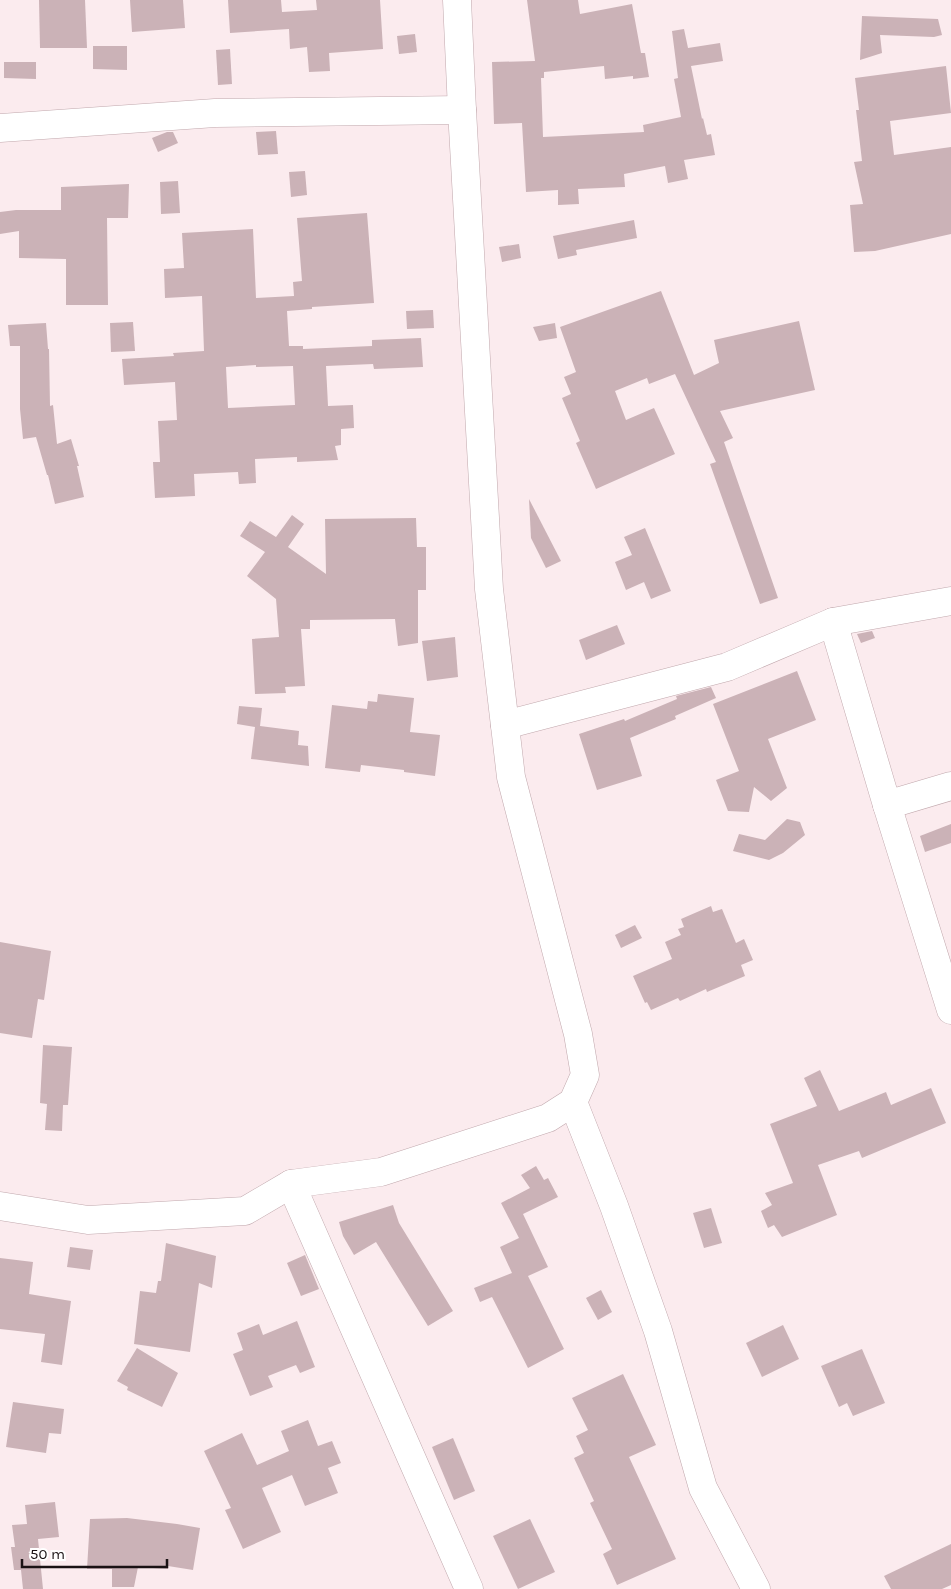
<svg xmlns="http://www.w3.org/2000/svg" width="951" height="1589" font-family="Karla,sans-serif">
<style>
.building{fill:#cbb2b7;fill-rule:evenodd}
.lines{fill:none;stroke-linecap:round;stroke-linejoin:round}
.minor-casing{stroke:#c1a8ad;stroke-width:29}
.minor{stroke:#fff;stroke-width:28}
</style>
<rect width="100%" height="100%" fill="#fbebee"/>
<!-- building -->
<g class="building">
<path d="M 39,0 L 85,0 L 87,48 L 40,48 Z"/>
<path d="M 130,0 L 183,0 L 185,28 L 132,32 Z"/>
<path d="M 228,0 L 281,0 L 282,12 L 317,10 L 316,0 L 380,0 L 383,49 L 329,53 L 330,71 L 309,72 L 307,47 L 290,49 L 289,29 L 230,33 Z"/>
<path d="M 527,0 L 578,0 L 580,14 L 632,4 L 641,53 L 645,53 L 649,77 L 633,79 L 633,76 L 605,79 L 604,66 L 544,72 L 544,78 L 541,78 L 543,137 L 644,132 L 643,125 L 681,117 L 674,79 L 678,78 L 672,31 L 684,29 L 688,48 L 720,43 L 723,61 L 691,66 L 702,119 L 703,118 L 707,135 L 711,134 L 715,155 L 684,160 L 688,179 L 668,183 L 665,166 L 624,174 L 625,187 L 578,189 L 579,204 L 558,205 L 558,190 L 526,192 L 522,123 L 494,124 L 492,62 L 535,61 Z"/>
<path d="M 862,16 L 938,19 L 942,35 L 934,37 L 880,35 L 882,53 L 860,60 Z"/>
<path d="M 415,34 L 417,52 L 399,54 L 397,36 Z"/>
<path d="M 93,46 L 127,46 L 127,70 L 93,69 Z"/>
<path d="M 230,49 L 232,84 L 218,85 L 216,50 Z"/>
<path d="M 4,62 L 36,62 L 36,79 L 4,78 Z"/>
<path d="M 946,66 L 951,113 L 890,121 L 894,155 L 951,147 L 951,234 L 875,251 L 854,252 L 850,205 L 863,204 L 854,162 L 862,161 L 856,110 L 859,110 L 855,78 Z"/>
<path d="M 276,131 L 278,154 L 258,155 L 256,132 Z"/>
<path d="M 167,132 L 173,132 L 178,143 L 158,152 L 152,138 Z"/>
<path d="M 305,171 L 307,195 L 291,197 L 289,172 Z"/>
<path d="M 178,181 L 180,213 L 161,214 L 160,182 Z"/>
<path d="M 129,184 L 128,218 L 107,218 L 108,305 L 66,305 L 66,259 L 19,258 L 19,231 L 0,234 L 0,212 L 16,210 L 61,210 L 61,187 Z"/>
<path d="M 367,213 L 374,303 L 312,307 L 312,309 L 287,311 L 289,346 L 303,346 L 303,349 L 372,346 L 372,340 L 421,338 L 423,367 L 374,369 L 373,364 L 326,366 L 328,406 L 353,405 L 354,428 L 341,429 L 341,445 L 335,446 L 338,460 L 297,462 L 297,457 L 255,459 L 256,483 L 239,484 L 238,472 L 194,474 L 195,496 L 155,498 L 153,462 L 160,462 L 158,421 L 177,420 L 175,382 L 124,385 L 122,359 L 174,356 L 173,353 L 204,351 L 202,296 L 165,298 L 164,269 L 184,268 L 182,233 L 253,229 L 256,298 L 294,296 L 293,282 L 302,281 L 297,218 ZM 256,365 L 256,367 L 293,366 L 295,405 L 228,408 L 226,367 Z"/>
<path d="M 634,220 L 637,238 L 576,250 L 577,255 L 558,259 L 553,236 Z"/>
<path d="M 519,244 L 521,258 L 502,262 L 499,247 Z"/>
<path d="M 661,291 L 694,375 L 719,363 L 714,340 L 799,321 L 815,390 L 720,411 L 733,438 L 724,442 L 778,598 L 760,604 L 710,464 L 716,462 L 675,374 L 649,384 L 647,378 L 615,391 L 626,420 L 654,408 L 675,454 L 596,489 L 576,443 L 580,441 L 562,398 L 571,394 L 564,377 L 576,372 L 560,327 Z"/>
<path d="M 433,310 L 434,328 L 407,329 L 406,311 Z"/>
<path d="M 133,322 L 135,351 L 111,352 L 110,323 Z"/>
<path d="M 46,323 L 48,349 L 49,349 L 50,406 L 53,405 L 57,444 L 71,439 L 79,466 L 77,466 L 84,497 L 55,504 L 48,475 L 47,475 L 36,437 L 23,439 L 20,409 L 20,346 L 10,346 L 8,325 Z"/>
<path d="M 555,323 L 557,338 L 539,341 L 533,327 Z"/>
<path d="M 529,499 L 561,561 L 546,568 L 531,538 Z"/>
<path d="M 292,515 L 304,524 L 288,547 L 326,574 L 325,519 L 416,518 L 417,547 L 426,547 L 426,590 L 418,590 L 418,643 L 398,646 L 395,619 L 310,620 L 310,629 L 301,629 L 305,686 L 285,687 L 286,693 L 255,694 L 252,639 L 279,637 L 276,599 L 247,576 L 265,552 L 240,536 L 250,521 L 276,537 Z"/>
<path d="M 645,528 L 671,591 L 651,599 L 644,582 L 626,590 L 615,562 L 632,555 L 624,537 Z"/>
<path d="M 617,625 L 625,644 L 586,660 L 579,640 Z"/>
<path d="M 872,631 L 875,638 L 861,643 L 857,634 Z"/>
<path d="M 455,637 L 458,677 L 427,681 L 422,641 Z"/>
<path d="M 797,671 L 816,720 L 768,739 L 787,788 L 771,801 L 754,787 L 749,812 L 728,811 L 716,780 L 739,771 L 713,704 Z"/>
<path d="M 711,687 L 716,698 L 675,716 L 676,719 L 630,738 L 642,776 L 597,790 L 579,734 L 624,719 L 625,721 L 677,699 L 676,696 Z"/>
<path d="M 378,694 L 414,698 L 410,732 L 440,735 L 435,776 L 404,772 L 404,770 L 361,765 L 360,772 L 325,768 L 332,705 L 367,709 L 368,701 L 377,702 Z"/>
<path d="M 239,706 L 262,708 L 260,726 L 299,731 L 298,745 L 308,746 L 309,766 L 251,759 L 255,727 L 237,724 Z"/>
<path d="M 787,819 L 800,822 L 805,835 L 783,853 L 769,860 L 733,851 L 739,834 L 765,840 Z"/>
<path d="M 951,824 L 951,843 L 925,852 L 920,836 Z"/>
<path d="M 711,906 L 713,912 L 722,909 L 736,943 L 744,939 L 753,960 L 741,965 L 745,976 L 707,992 L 706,989 L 680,1001 L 678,998 L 651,1010 L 647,1002 L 645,1003 L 633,976 L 672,959 L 665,942 L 681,935 L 678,929 L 684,927 L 681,919 Z"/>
<path d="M 635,925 L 642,938 L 621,948 L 615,935 Z"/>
<path d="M 0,942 L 51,951 L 44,1000 L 38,999 L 32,1038 L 0,1033 Z"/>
<path d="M 43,1045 L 72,1047 L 68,1105 L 63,1105 L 62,1131 L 45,1130 L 47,1104 L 40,1103 Z"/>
<path d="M 820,1070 L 839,1111 L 886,1092 L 891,1105 L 931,1088 L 946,1123 L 862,1158 L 859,1151 L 818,1165 L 837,1215 L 782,1237 L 774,1225 L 768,1228 L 761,1211 L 772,1205 L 765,1193 L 793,1183 L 770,1124 L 817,1106 L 804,1078 Z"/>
<path d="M 536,1166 L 544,1180 L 548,1178 L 558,1197 L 523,1214 L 548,1267 L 528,1276 L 564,1349 L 528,1368 L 492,1297 L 480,1302 L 474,1288 L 512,1273 L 500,1247 L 519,1238 L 501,1203 L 530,1188 L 521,1175 Z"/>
<path d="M 393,1205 L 399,1223 L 453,1311 L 428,1326 L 376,1242 L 354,1255 L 343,1236 L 339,1222 Z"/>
<path d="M 711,1208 L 722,1243 L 704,1248 L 693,1213 Z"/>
<path d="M 166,1243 L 216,1256 L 212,1288 L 199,1283 L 190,1352 L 134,1344 L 140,1291 L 156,1293 L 158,1281 L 161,1281 Z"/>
<path d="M 70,1247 L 93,1250 L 90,1270 L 67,1267 Z"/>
<path d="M 305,1255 L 319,1289 L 301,1296 L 287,1263 Z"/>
<path d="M 0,1258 L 33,1262 L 29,1294 L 71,1301 L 62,1365 L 41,1362 L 45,1334 L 0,1329 Z"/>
<path d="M 601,1290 L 612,1312 L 598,1320 L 586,1298 Z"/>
<path d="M 297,1321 L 315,1367 L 300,1373 L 296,1365 L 268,1376 L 273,1387 L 250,1396 L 233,1354 L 243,1350 L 237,1333 L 259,1324 L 263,1335 Z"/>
<path d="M 783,1325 L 799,1359 L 762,1377 L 746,1343 Z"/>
<path d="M 137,1348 L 178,1373 L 162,1407 L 127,1390 L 128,1387 L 117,1381 Z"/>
<path d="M 862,1349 L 885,1403 L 853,1416 L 847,1403 L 839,1407 L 821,1366 Z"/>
<path d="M 623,1374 L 656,1445 L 629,1457 L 676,1559 L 617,1585 L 603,1554 L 612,1549 L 590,1503 L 594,1501 L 574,1458 L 584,1453 L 576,1436 L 588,1430 L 572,1398 Z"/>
<path d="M 13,1402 L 64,1409 L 61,1434 L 49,1433 L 46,1453 L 6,1447 Z"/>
<path d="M 308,1420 L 318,1446 L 332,1441 L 341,1463 L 328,1468 L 338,1493 L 305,1506 L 292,1475 L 262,1488 L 281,1532 L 243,1549 L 225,1510 L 231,1508 L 204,1451 L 242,1433 L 257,1465 L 289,1451 L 281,1431 Z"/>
<path d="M 453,1438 L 475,1491 L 454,1500 L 432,1447 Z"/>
<path d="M 55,1502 L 59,1537 L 38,1539 L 43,1589 L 23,1589 L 21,1570 L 14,1570 L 11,1547 L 15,1547 L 12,1525 L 27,1524 L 25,1505 Z"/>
<path d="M 127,1518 L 177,1524 L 200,1528 L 193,1570 L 168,1566 L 168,1569 L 138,1567 L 134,1587 L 112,1587 L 112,1569 L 87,1569 L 90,1519 Z"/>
<path d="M 530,1519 L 555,1572 L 518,1589 L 493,1536 Z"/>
<path d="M 951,1544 L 951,1585 L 942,1589 L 891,1589 L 884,1576 Z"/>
</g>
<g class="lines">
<defs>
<g id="minor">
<path d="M 0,128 L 215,113 L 462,110"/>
<path d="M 833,622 L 951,601"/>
<path d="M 505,725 L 727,667 L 833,622 L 887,805 L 951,786"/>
<path d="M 887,805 L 951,1010"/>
<path d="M 573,1102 L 614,1206 L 658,1331 L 703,1488 L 756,1589"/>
<path d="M 291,1184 L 469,1589"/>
<path d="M 0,1206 L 88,1220 L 245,1211 L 291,1184 L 381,1172 L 548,1118 L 573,1102 L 585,1075 L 578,1034 L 511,777 L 489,589 L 462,110 L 457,0"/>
</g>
</defs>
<!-- minor casing -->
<use href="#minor" class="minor-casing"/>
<!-- minor -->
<use href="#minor" class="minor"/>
</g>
<!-- scale -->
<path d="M22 1559v8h145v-8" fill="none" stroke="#1a1214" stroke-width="2.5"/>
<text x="30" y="1559" font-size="15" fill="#1a1214" stroke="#ffffff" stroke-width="4" paint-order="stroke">50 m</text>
</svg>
